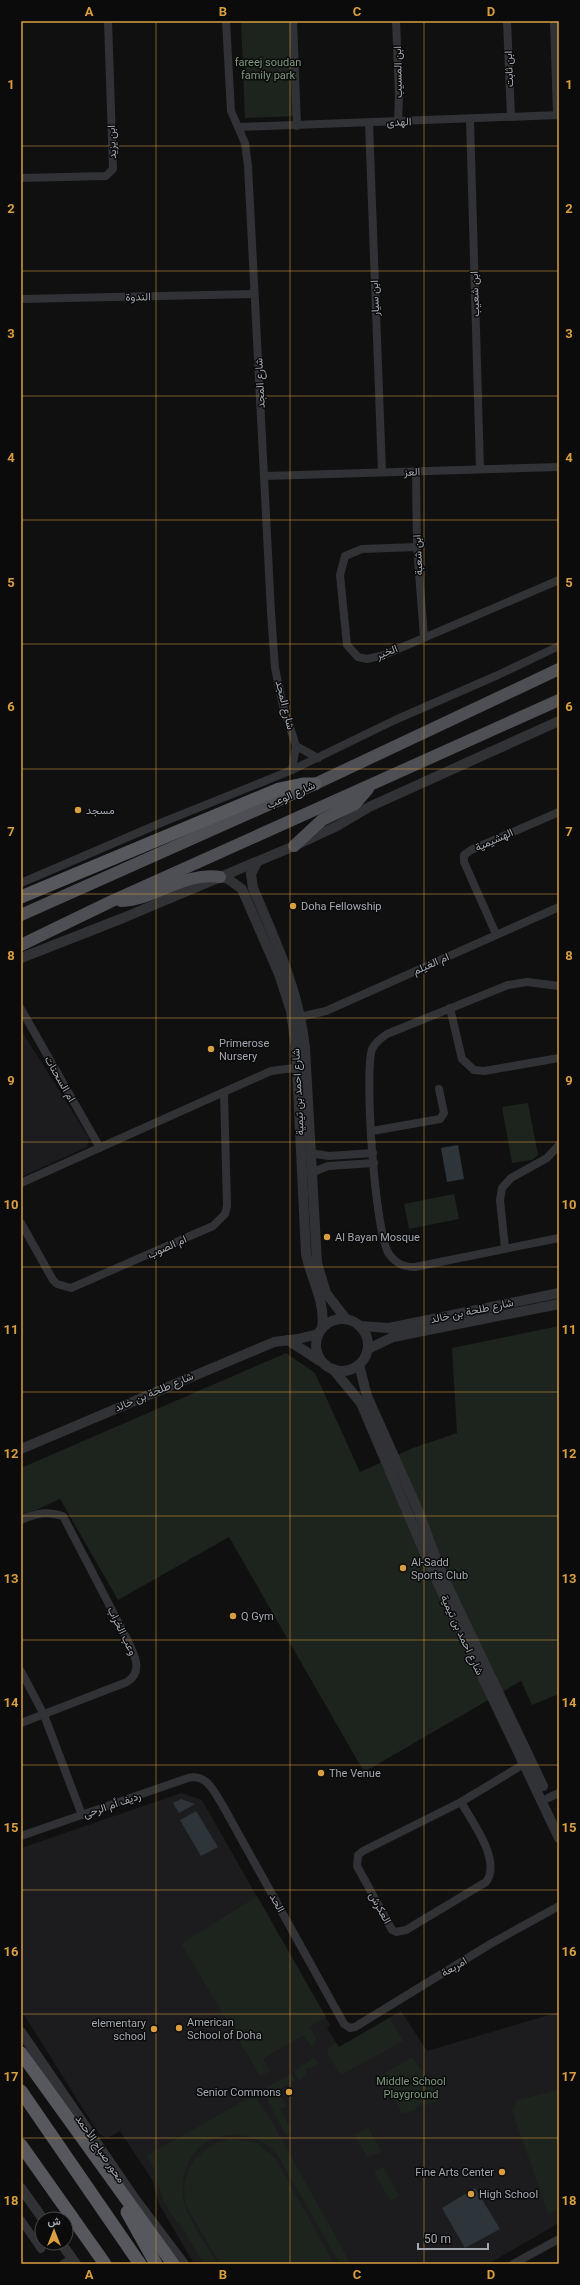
<svg xmlns="http://www.w3.org/2000/svg" width="580" height="2285" font-family="Roboto,Vazirmatn,sans-serif">
<style>
.built{fill:#1c1c1e}
.green{fill:#1d231d}
.water{fill:#2d353a}
.lines{fill:none;stroke-linecap:round;stroke-linejoin:round}
.minor{stroke:#313235;stroke-width:8}
.tertiary{stroke:#313235;stroke-width:10}
.primary{stroke:#4e4f54;stroke-width:12}
.trunk{stroke:#56585d;stroke-width:13}
.grid{fill:none;stroke:#d99e3f;stroke-width:1;stroke-opacity:0.55}
.poi-dot{fill:#d99e3f;stroke:#0b0b0c;stroke-width:1.5}
.labels{text-anchor:middle;dominant-baseline:central;stroke-width:3;stroke-linejoin:round;paint-order:stroke}
.park-label{font-size:11px;fill:#7c997c;stroke:#0b0b0c}
.street-label{font-size:11px;fill:#a3a8b0;stroke:#0b0b0c}
.poi-label{font-size:11px;fill:#a3a8b0;stroke:#0b0b0c;text-anchor:start}
.neatline{fill:none;stroke:#d99e3f;stroke-width:1.5}
.grid-label{font-size:13px;text-anchor:middle;font-weight:bold;fill:#d99e3f}
</style>
<rect width="100%" height="100%" fill="#101011"/>
<!-- built -->
<g class="built">
<path d="M 21,1030 L 89,1138 L 87,1147 L 21,1177 Z"/>
<path d="M 181,1793 L 202,1800 L 330,2025 L 327,2028 L 339,2047 L 401,2011 L 427,2051 L 559,2012 L 559,2223 L 488,2264 L 194,2264 L 159,2204 L 153,2181 L 120,2131 L 107,2138 L 99,2134 L 21,2010 L 21,1848 Z"/>
</g>
<!-- green -->
<g class="green">
<path d="M 241,21 L 291,21 L 296,116 L 245,118 Z"/>
<path d="M 528,1103 L 538,1155 L 532,1160 L 512,1163 L 502,1107 Z"/>
<path d="M 454,1194 L 459,1219 L 409,1229 L 404,1204 Z"/>
<path d="M 559,1326 L 559,1694 L 532,1705 L 521,1681 L 364,1772 L 229,1537 L 118,1600 L 60,1499 L 21,1517 L 21,1468 L 286,1353 L 315,1373 L 360,1472 L 413,1448 L 457,1433 L 452,1348 Z"/>
<path d="M 257,1896 L 326,2017 L 310,2027 L 316,2037 L 315,2044 L 311,2047 L 304,2035 L 263,2059 L 270,2071 L 260,2076 L 181,1944 Z"/>
<path d="M 389,2018 L 403,2041 L 341,2075 L 328,2055 L 327,2050 L 336,2043 L 339,2047 Z"/>
<path d="M 314,2057 L 319,2064 L 305,2070 L 308,2074 L 299,2080 L 294,2071 Z"/>
<path d="M 412,2057 L 429,2080 L 437,2101 L 431,2103 L 430,2107 L 428,2104 L 417,2107 L 416,2110 L 401,2114 L 400,2108 L 389,2092 L 390,2090 L 380,2076 Z"/>
<path d="M 291,2074 L 296,2081 L 277,2090 L 287,2106 L 280,2109 L 292,2131 L 286,2135 L 264,2094 L 267,2087 Z"/>
<path d="M 559,2090 L 559,2210 L 548,2214 L 512,2110 L 517,2100 Z"/>
<path d="M 252,2096 L 256,2096 L 264,2111 L 260,2113 L 266,2111 L 351,2264 L 340,2264 L 275,2151 C 234,2116 178,2141 183,2196 C 185,2216 207,2245 218,2264 L 204,2264 L 178,2221 L 177,2223 L 164,2202 L 154,2174 L 156,2172 L 146,2156 Z"/>
<path d="M 368,2127 L 382,2152 L 367,2157 L 355,2135 Z"/>
<path d="M 231,2138 L 257,2143 L 276,2159 L 334,2264 L 220,2264 L 186,2206 C 177,2171 199,2146 231,2138 Z"/>
<path d="M 383,2167 L 399,2196 L 390,2201 L 374,2172 Z"/>
</g>
<!-- water -->
<g class="water">
<path d="M 458,1145 L 464,1179 L 447,1182 L 441,1148 Z"/>
<path d="M 181,1799 L 195,1804 L 179,1813 L 173,1803 Z"/>
<path d="M 196,1811 L 218,1847 L 201,1856 L 180,1820 Z"/>
<path d="M 475,2188 L 500,2229 L 465,2248 L 442,2208 Z"/>
</g>
<g class="lines">
<!-- minor -->
<g class="minor">
<path d="M 226,21 L 231,111 L 245,143 L 248,166 L 271,612 L 275,668 L 283,706 L 296,746 L 292,770"/>
<path d="M 293,21 L 297,126"/>
<path d="M 396,21 L 399,96 L 398,122"/>
<path d="M 507,21 L 511,117"/>
<path d="M 554,21 L 557,115"/>
<path d="M 470,119 L 480,469"/>
<path d="M 369,123 L 382,472"/>
<path d="M 239,127 L 559,115"/>
<path d="M 21,178 L 106,176 L 113,169 L 108,21"/>
<path d="M 21,299 L 254,294"/>
<path d="M 416,472 L 417,547 L 424,637"/>
<path d="M 265,476 L 559,467"/>
<path d="M 417,547 L 362,549 L 345,556 L 340,575 L 347,645 L 358,657 L 367,659 L 384,655 L 559,580"/>
<path d="M 296,746 L 318,758"/>
<path d="M 21,883 L 163,822 L 292,770 L 395,720 L 498,675 L 559,646"/>
<path d="M 496,934 L 464,862 L 464,855 L 471,850 L 559,812"/>
<path d="M 559,986 L 527,982 L 508,985 L 387,1034 C 381,1038 375,1043 372,1049 C 364,1075 375,1233 389,1254 C 396,1264 404,1267 415,1267 L 559,1238"/>
<path d="M 450,1008 L 462,1059 L 474,1070 L 484,1071 L 559,1058"/>
<path d="M 21,1009 L 100,1148"/>
<path d="M 295,1018 L 326,1011 L 559,907"/>
<path d="M 372,1131 L 440,1119 L 444,1113 L 439,1089"/>
<path d="M 310,1153 L 329,1156 L 373,1153"/>
<path d="M 311,1173 L 328,1166 L 374,1163"/>
<path d="M 21,1183 L 271,1071 L 302,1067"/>
<path d="M 21,1223 L 53,1280 L 57,1284 L 71,1288 L 213,1226 L 225,1214 L 227,1206 L 224,1093"/>
<path d="M 505,1248 L 500,1200 L 502,1188 L 511,1178 L 547,1158 L 559,1145"/>
<path d="M 21,1520 C 37,1513 46,1511 63,1516 L 127,1639 C 134,1654 144,1671 127,1682 L 21,1723"/>
<path d="M 21,1671 L 44,1715 L 82,1815"/>
<path d="M 548,1798 L 559,1793"/>
<path d="M 461,1802 C 472,1822 502,1861 486,1882 L 406,1930 L 396,1932 L 392,1930 L 357,1866 L 358,1855 L 363,1851 L 461,1802 L 529,1761"/>
<path d="M 21,1836 L 188,1778 C 207,1773 214,1792 223,1806 L 344,2024 L 350,2028 L 355,2027 L 492,1943 L 559,1906"/>
<path d="M 21,2220 L 41,2249"/>
<path d="M 63,2264 L 72,2258"/>
<path d="M 513,2264 L 559,2239"/>
</g>
<!-- tertiary -->
<g class="tertiary">
<path d="M 257,862 L 251,874 L 253,888 C 275,940 299,990 305,1048 L 317,1263 L 326,1293 L 346,1319"/>
<path d="M 220,877 L 228,879 L 242,889 L 279,974 L 291,1011 L 296,1048 L 306,1254 C 311,1279 326,1302 322,1328"/>
<path d="M 21,958 L 123,918 L 294,846 L 337,826 L 369,807 L 559,721"/>
<circle cx="342" cy="1345" r="26"/>
<path d="M 360,1326 L 389,1328 L 559,1293"/>
<path d="M 288,1340 L 320,1361"/>
<path d="M 368,1349 L 393,1337 L 559,1304"/>
<path d="M 359,1365 L 367,1396 L 418,1510 L 441,1572 L 543,1786"/>
<path d="M 333,1369 L 361,1403 L 434,1575 L 559,1838"/>
<path d="M 21,1449 L 274,1342 L 298,1339 L 318,1334"/>
<path d="M 21,2032 L 135,2199 L 184,2264"/>
<path d="M 21,2188 L 43,2219"/>
<path d="M 61,2243 L 76,2264"/>
</g>
<!-- primary -->
<g class="primary">
<path d="M 294,846 L 322,820 L 355,804 L 368,789"/>
<path d="M 121,901 C 156,900 184,871 220,877"/>
<path d="M 21,915 L 315,784 L 559,669"/>
<path d="M 21,945 L 112,901 L 559,700"/>
</g>
<!-- trunk -->
<g class="trunk">
<path d="M 21,897 L 279,789 L 303,784 L 315,784"/>
<path d="M 21,2053 L 173,2264"/>
<path d="M 21,2091 L 140,2264"/>
<path d="M 21,2145 L 105,2264"/>
<path d="M 127,2212 L 156,2264"/>
</g>
</g>
<!-- grid -->
<path class="grid" d="M 156,21 L 156,2264M 290,21 L 290,2264M 424,21 L 424,2264M 21,146 L 559,146M 21,271 L 559,271M 21,396 L 559,396M 21,520 L 559,520M 21,644 L 559,644M 21,769 L 559,769M 21,894 L 559,894M 21,1018 L 559,1018M 21,1142 L 559,1142M 21,1267 L 559,1267M 21,1392 L 559,1392M 21,1516 L 559,1516M 21,1640 L 559,1640M 21,1765 L 559,1765M 21,1890 L 559,1890M 21,2014 L 559,2014M 21,2138 L 559,2138"/>
<!-- markers -->
<g class="poi-dot">
<circle cx="78" cy="810" r="4"/>
<circle cx="293" cy="906" r="4"/>
<circle cx="211" cy="1049" r="4"/>
<circle cx="327" cy="1237" r="4"/>
<circle cx="403" cy="1568" r="4"/>
<circle cx="233" cy="1616" r="4"/>
<circle cx="321" cy="1773" r="4"/>
<circle cx="179" cy="2028" r="4"/>
<circle cx="154" cy="2029" r="4"/>
<circle cx="289" cy="2092" r="4"/>
<circle cx="502" cy="2172" r="4"/>
<circle cx="471" cy="2194" r="4"/>
</g>
<g class="labels">
<!-- park labels -->
<g class="park-label">
<text x="268" y="62">fareej soudan<tspan x="268" dy="13">family park</tspan></text>
<text x="411" y="2081">Middle School<tspan x="411" dy="13">Playground</tspan></text>
</g>
<!-- street labels -->
<g class="street-label">
<text transform="translate(509 69) rotate(-92)">ابن ثابت</text>
<text transform="translate(398 72) rotate(-91)">ابن المسيب</text>
<text transform="translate(399 122) rotate(-2)">الهدى</text>
<text transform="translate(112 142) rotate(-92)">ابن يزيد</text>
<text transform="translate(475 294) rotate(-92)">ابن شعيب</text>
<text transform="translate(138 297) rotate(-1)">الندوة</text>
<text transform="translate(375 298) rotate(-92)">ابن سيار</text>
<text transform="translate(260 383) rotate(-93)">شارع المجد</text>
<text transform="translate(412 472) rotate(-2)">العز</text>
<text transform="translate(418 555) rotate(-93)">ابن شعبة</text>
<text transform="translate(387 652) rotate(-21)">الخير</text>
<text transform="translate(285 705) rotate(76)">شارع المجد</text>
<text transform="translate(291 795) rotate(-24)">شارع الوعب</text>
<text transform="translate(494 840) rotate(-24)">الهشيمية</text>
<text transform="translate(431 964) rotate(-24)">ام الغيلم</text>
<text transform="translate(60 1079) rotate(60)">ام السحنات</text>
<text transform="translate(298 1092) rotate(-93)">شارع احمد بن تيمية</text>
<text transform="translate(167 1247) rotate(-24)">ام الصوب</text>
<text transform="translate(472 1311) rotate(-12)">شارع طلحة بن خالد</text>
<text transform="translate(154 1392) rotate(-23)">شارع طلحة بن خالد</text>
<text transform="translate(122 1631) rotate(64)">وعب الخراب</text>
<text transform="translate(462 1635) rotate(65)">شارع احمد بن تيمية</text>
<text transform="translate(112 1805) rotate(-19)">رديف أم الرحى</text>
<text transform="translate(277 1903) rotate(61)">الحد</text>
<text transform="translate(380 1908) rotate(61)">العكرش</text>
<text transform="translate(454 1967) rotate(-31)">امربعة</text>
<text transform="translate(100 2149) rotate(56)">محور صباح الأحمد</text>
</g>
<!-- poi labels -->
<g class="poi-label">
<text x="86" y="810">مسجد</text>
<text x="301" y="906">Doha Fellowship</text>
<text x="219" y="1043">Primerose<tspan x="219" dy="13">Nursery</tspan></text>
<text x="335" y="1237">Al Bayan Mosque</text>
<text x="411" y="1562">Al-Sadd<tspan x="411" dy="13">Sports Club</tspan></text>
<text x="241" y="1616">Q Gym</text>
<text x="329" y="1773">The Venue</text>
<text x="187" y="2022">American<tspan x="187" dy="13">School of Doha</tspan></text>
<text x="146" y="2023" text-anchor="end">elementary<tspan x="146" dy="13">school</tspan></text>
<text x="281" y="2092" text-anchor="end">Senior Commons</text>
<text x="494" y="2172" text-anchor="end">Fine Arts Center</text>
<text x="479" y="2194">High School</text>
</g>
</g>
<!-- border -->
<rect width="580" height="2285" fill="none" stroke="#0b0b0c" stroke-width="44"/>
<!-- north arrow -->
<g transform="translate(54 2231)"><circle r="19" fill="#0b0b0c" stroke="#484a4e"/>
<path d="M0-3L7 15L0 10L-7 15Z" fill="#d99e3f"/>
<text y="-6" font-size="11" font-weight="bold" text-anchor="middle" fill="#a3a8b0">ش</text>
</g>
<!-- scale -->
<path d="M418 2243v6h70v-6" fill="none" stroke="#a3a8b0" stroke-width="2"/>
<text x="424" y="2243" font-size="12" fill="#a3a8b0" stroke="#0b0b0c" stroke-width="3" paint-order="stroke">50 m</text>
<rect x="22" y="22" width="536" height="2241" class="neatline"/>
<g class="grid-label">
<text x="89" y="16">A</text>
<text x="223" y="16">B</text>
<text x="357" y="16">C</text>
<text x="491" y="16">D</text>
<text x="11" y="89">1</text>
<text x="569" y="89">1</text>
<text x="11" y="213">2</text>
<text x="569" y="213">2</text>
<text x="11" y="338">3</text>
<text x="569" y="338">3</text>
<text x="11" y="462">4</text>
<text x="569" y="462">4</text>
<text x="11" y="587">5</text>
<text x="569" y="587">5</text>
<text x="11" y="711">6</text>
<text x="569" y="711">6</text>
<text x="11" y="836">7</text>
<text x="569" y="836">7</text>
<text x="11" y="960">8</text>
<text x="569" y="960">8</text>
<text x="11" y="1085">9</text>
<text x="569" y="1085">9</text>
<text x="11" y="1209">10</text>
<text x="569" y="1209">10</text>
<text x="11" y="1334">11</text>
<text x="569" y="1334">11</text>
<text x="11" y="1458">12</text>
<text x="569" y="1458">12</text>
<text x="11" y="1583">13</text>
<text x="569" y="1583">13</text>
<text x="11" y="1707">14</text>
<text x="569" y="1707">14</text>
<text x="11" y="1832">15</text>
<text x="569" y="1832">15</text>
<text x="11" y="1956">16</text>
<text x="569" y="1956">16</text>
<text x="11" y="2081">17</text>
<text x="569" y="2081">17</text>
<text x="11" y="2205">18</text>
<text x="569" y="2205">18</text>
<text x="89" y="2279">A</text>
<text x="223" y="2279">B</text>
<text x="357" y="2279">C</text>
<text x="491" y="2279">D</text>
</g>
</svg>
